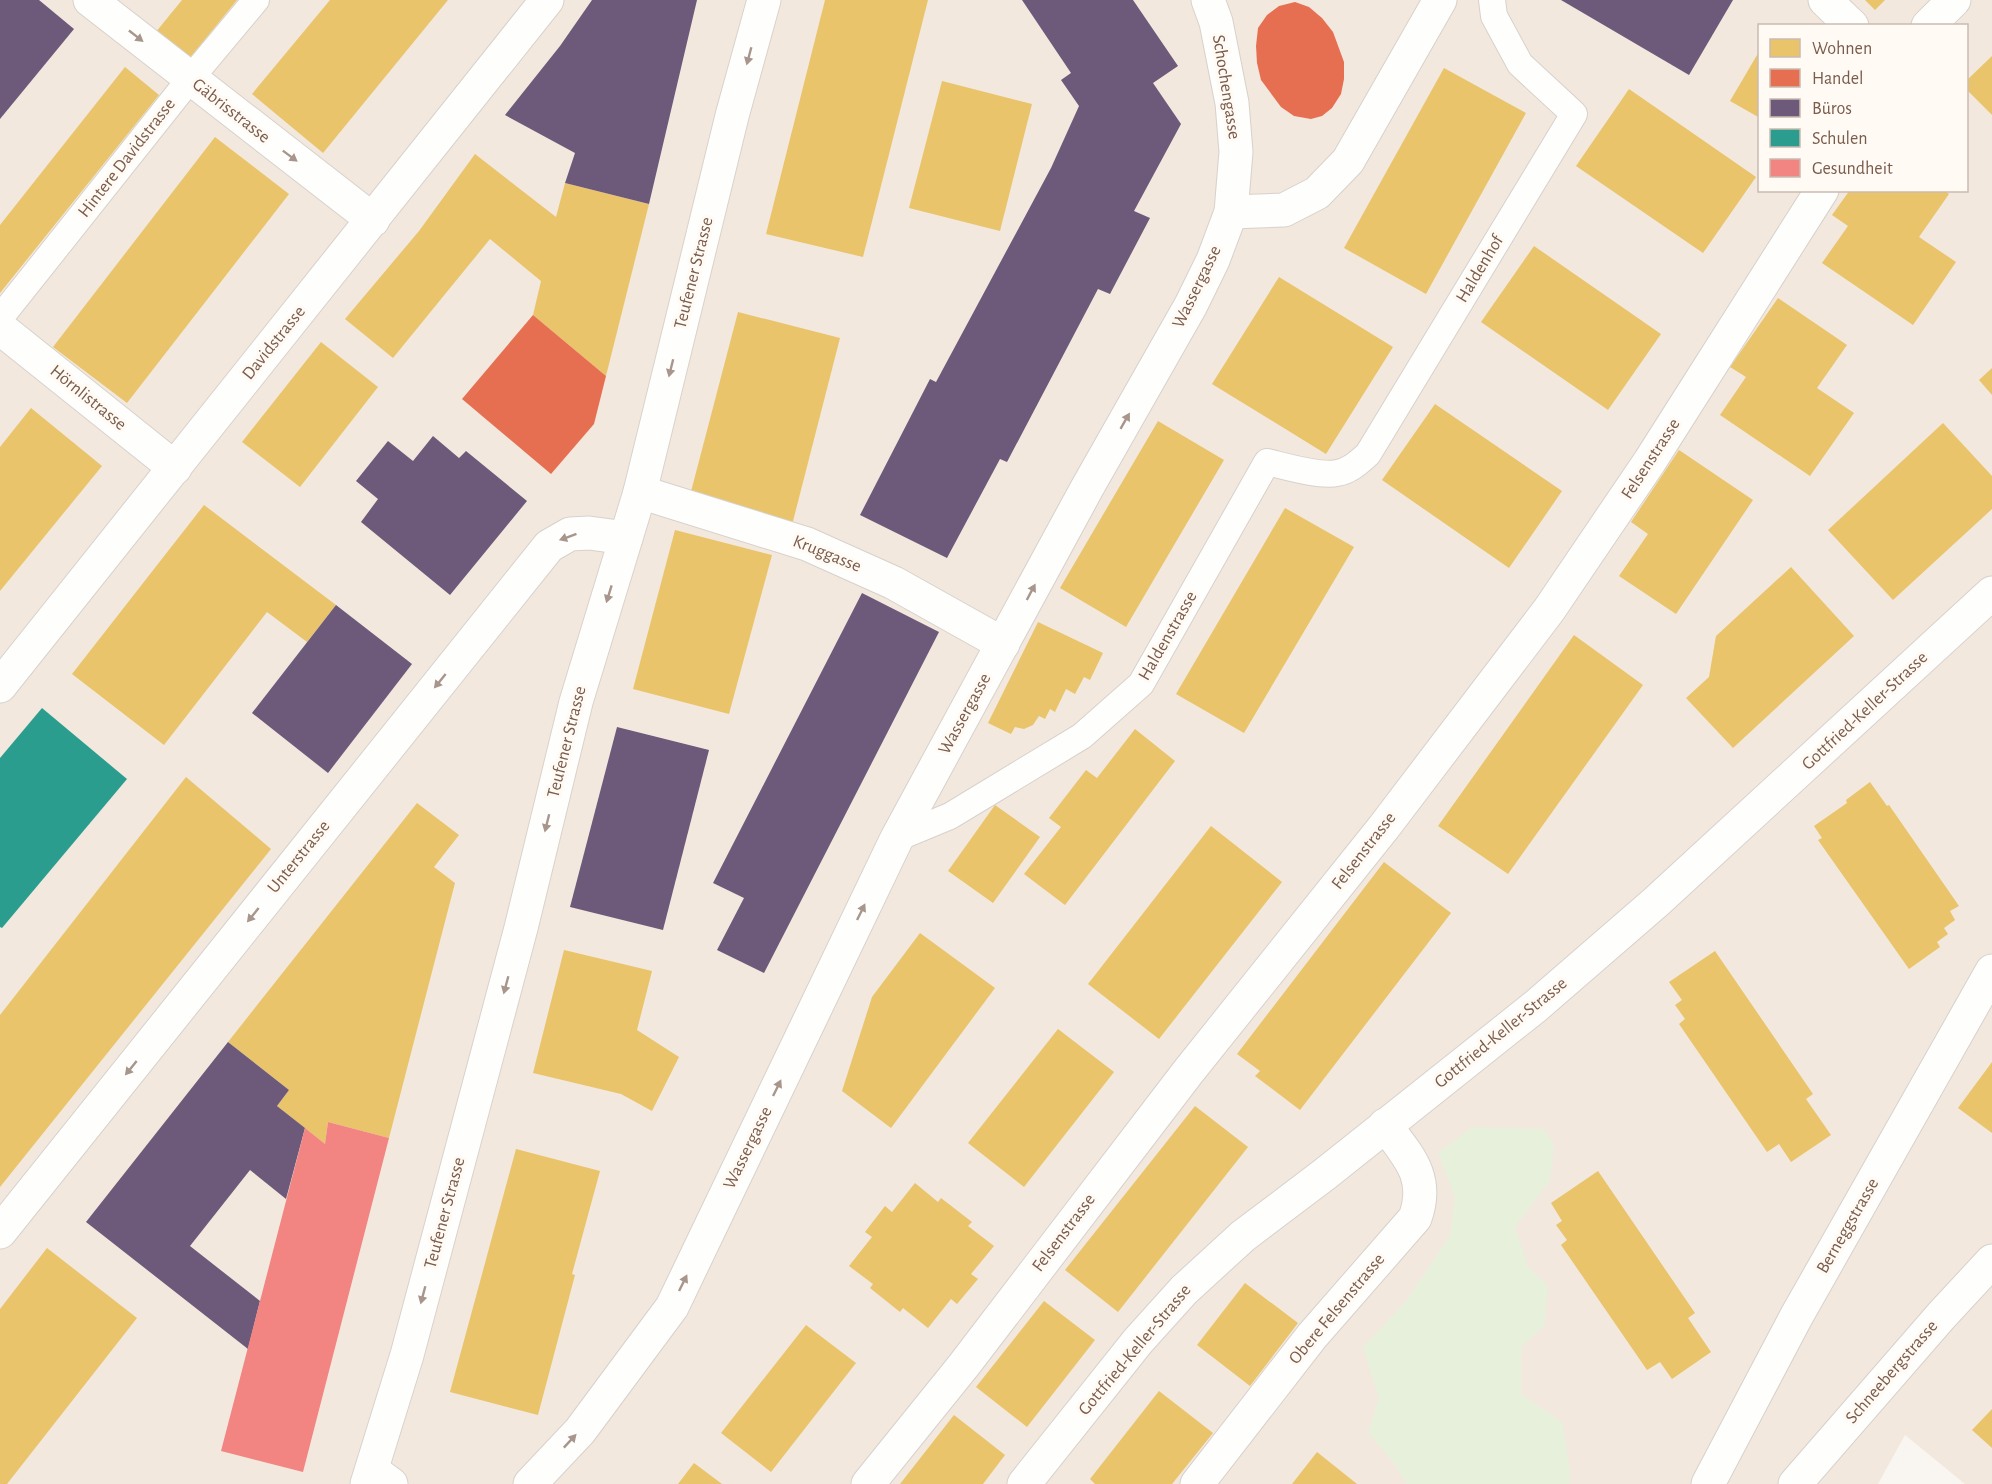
<svg xmlns="http://www.w3.org/2000/svg" width="1992" height="1484" font-family="'Alegreya Sans',sans-serif">
<style>
.residential{fill:#f2e8de;fill-rule:evenodd}
.green{fill:#e7f0db}
.homes{fill:#e9c46a}
.shops{fill:#e76f51}
.offices{fill:#6d597a}
.schools{fill:#2a9d8f}
.health{fill:#f28482}
.lines{fill:none;stroke-linecap:round;stroke-linejoin:round}
.service-casing{stroke:#d7d1cb;stroke-width:28}
.minor-casing{stroke:#d7d1cb;stroke-width:35}
.tertiary-casing{stroke:#d7d1cb;stroke-width:35}
.secondary-casing{stroke:#d9d2cb;stroke-width:35}
.service{stroke:#fefefd;stroke-width:26}
.minor{stroke:#fefefd;stroke-width:33}
.tertiary{stroke:#fefefd;stroke-width:33}
.secondary{stroke:#fefefd;stroke-width:33}
.oneway{fill:#a8958b}
.labels{text-anchor:middle;dominant-baseline:central;stroke-width:6;stroke-linejoin:round;paint-order:stroke}
.street-label{font-size:18px;fill:#7a5c4d;stroke:#fffaf3}
</style>
<rect width="100%" height="100%" fill="#f9f5f0"/>
<!-- residential -->
<path class="residential" d="M 0,0 L 1992,0 L 1992,1484 L 1965,1484 L 1905,1435 L 1878,1484 L 0,1484 ZM 1760,26 L 1966,26 L 1966,190 L 1760,190 Z"/>
<!-- green -->
<path class="green" d="M 1472,1127 L 1544,1129 L 1554,1144 L 1550,1180 L 1515,1227 L 1528,1267 L 1548,1286 L 1544,1326 L 1521,1347 L 1521,1394 L 1562,1422 L 1569,1463 L 1570,1484 L 1407,1484 L 1393,1462 L 1368,1433 L 1379,1398 L 1363,1347 L 1407,1300 L 1450,1235 L 1455,1197 L 1438,1153 Z"/>
<!-- homes -->
<g class="homes">
<path d="M 182,0 L 237,0 L 184,65 L 151,38 Z"/>
<path d="M 330,0 L 448,0 L 323,153 L 252,94 Z"/>
<path d="M 825,0 L 928,0 L 863,257 L 766,234 Z"/>
<path d="M 1865,0 L 1885,0 L 1875,10 Z"/>
<path d="M 1760,50 L 1760,118 L 1730,101 Z"/>
<path d="M 1992,56 L 1992,115 L 1966,89 L 1966,81 Z"/>
<path d="M 125,67 L 159,95 L 0,293 L 0,225 Z"/>
<path d="M 1444,68 L 1526,113 L 1426,294 L 1344,248 Z"/>
<path d="M 942,81 L 1032,104 L 1000,231 L 909,208 Z"/>
<path d="M 1629,89 L 1756,177 L 1703,253 L 1576,166 Z"/>
<path d="M 215,137 L 289,194 L 127,403 L 53,347 Z"/>
<path d="M 475,154 L 556,217 L 565,183 L 649,204 L 606,376 L 533,315 L 541,281 L 490,239 L 393,358 L 345,319 L 419,231 Z"/>
<path d="M 1850,190 L 1944,190 L 1949,194 L 1919,237 L 1956,262 L 1913,325 L 1822,263 L 1848,226 L 1832,215 Z"/>
<path d="M 1534,246 L 1661,334 L 1608,410 L 1481,322 Z"/>
<path d="M 1279,277 L 1393,347 L 1326,454 L 1212,384 Z"/>
<path d="M 1778,298 L 1847,345 L 1817,388 L 1854,413 L 1810,476 L 1720,415 L 1746,377 L 1730,367 Z"/>
<path d="M 738,312 L 840,338 L 791,529 L 688,503 Z"/>
<path d="M 321,342 L 378,387 L 300,487 L 242,442 Z"/>
<path d="M 1992,368 L 1992,395 L 1979,380 Z"/>
<path d="M 1435,404 L 1562,491 L 1509,568 L 1382,480 Z"/>
<path d="M 31,408 L 102,466 L 0,591 L 0,447 Z"/>
<path d="M 1158,421 L 1224,460 L 1126,627 L 1060,588 Z"/>
<path d="M 1943,423 L 1992,476 L 1992,509 L 1893,600 L 1828,530 Z"/>
<path d="M 1679,450 L 1753,500 L 1676,614 L 1619,576 L 1648,534 L 1631,522 Z"/>
<path d="M 204,505 L 336,605 L 307,642 L 267,612 L 164,745 L 72,674 Z"/>
<path d="M 1285,508 L 1354,547 L 1244,733 L 1176,694 Z"/>
<path d="M 675,530 L 772,555 L 729,714 L 633,689 Z"/>
<path d="M 1791,567 L 1854,636 L 1733,748 L 1686,698 L 1709,677 L 1716,636 Z"/>
<path d="M 1038,622 L 1103,653 L 1090,680 L 1084,677 L 1075,694 L 1066,689 L 1055,712 L 1050,709 L 1045,719 L 1039,716 L 1033,725 L 1024,729 L 1015,727 L 1011,734 L 988,723 Z"/>
<path d="M 1574,635 L 1643,685 L 1508,874 L 1438,826 Z"/>
<path d="M 1135,729 L 1175,761 L 1065,905 L 1024,874 L 1061,827 L 1049,818 L 1086,770 L 1097,778 Z"/>
<path d="M 186,777 L 271,849 L 0,1187 L 0,1015 Z"/>
<path d="M 1870,782 L 1887,806 L 1889,805 L 1959,906 L 1950,911 L 1955,920 L 1944,928 L 1948,934 L 1937,942 L 1940,947 L 1909,969 L 1818,840 L 1822,838 L 1814,826 L 1847,803 L 1846,800 Z"/>
<path d="M 417,803 L 459,835 L 434,867 L 455,883 L 389,1138 L 328,1122 L 325,1144 L 277,1106 L 289,1090 L 228,1042 Z"/>
<path d="M 995,805 L 1040,837 L 993,903 L 948,871 Z"/>
<path d="M 1211,826 L 1282,882 L 1159,1039 L 1088,984 Z"/>
<path d="M 1384,862 L 1451,913 L 1300,1110 L 1255,1076 L 1260,1071 L 1237,1054 Z"/>
<path d="M 920,933 L 995,988 L 891,1128 L 842,1091 L 872,997 Z"/>
<path d="M 564,950 L 652,971 L 637,1030 L 679,1057 L 652,1111 L 621,1094 L 533,1073 Z"/>
<path d="M 1715,951 L 1813,1094 L 1806,1099 L 1831,1135 L 1791,1162 L 1779,1144 L 1767,1152 L 1679,1024 L 1685,1019 L 1675,1005 L 1682,1000 L 1669,982 Z"/>
<path d="M 1058,1029 L 1114,1072 L 1024,1187 L 968,1143 Z"/>
<path d="M 1992,1062 L 1992,1133 L 1958,1108 Z"/>
<path d="M 1195,1106 L 1248,1147 L 1118,1312 L 1065,1270 Z"/>
<path d="M 516,1149 L 600,1171 L 572,1274 L 575,1275 L 538,1415 L 450,1392 Z"/>
<path d="M 1598,1171 L 1695,1313 L 1688,1318 L 1711,1352 L 1672,1379 L 1660,1362 L 1647,1370 L 1561,1245 L 1567,1240 L 1556,1225 L 1562,1221 L 1551,1203 Z"/>
<path d="M 915,1183 L 938,1202 L 941,1198 L 972,1222 L 968,1226 L 994,1246 L 971,1274 L 978,1279 L 957,1304 L 951,1299 L 928,1328 L 903,1308 L 900,1312 L 870,1288 L 873,1284 L 849,1266 L 872,1237 L 865,1232 L 885,1206 L 892,1212 Z"/>
<path d="M 47,1248 L 137,1318 L 7,1484 L 0,1484 L 0,1309 Z"/>
<path d="M 1245,1283 L 1298,1323 L 1250,1386 L 1197,1345 Z"/>
<path d="M 1044,1301 L 1095,1340 L 1027,1427 L 976,1387 Z"/>
<path d="M 806,1325 L 856,1363 L 771,1472 L 721,1433 Z"/>
<path d="M 1159,1391 L 1213,1433 L 1172,1484 L 1095,1484 L 1090,1479 Z"/>
<path d="M 1992,1409 L 1992,1448 L 1972,1430 Z"/>
<path d="M 954,1415 L 1005,1455 L 983,1484 L 900,1484 Z"/>
<path d="M 1317,1452 L 1357,1484 L 1292,1484 Z"/>
<path d="M 694,1463 L 722,1484 L 678,1484 Z"/>
</g>
<!-- shops -->
<g class="shops">
<path d="M 1295,2 L 1309,7 L 1322,18 L 1333,32 L 1344,62 L 1344,79 L 1341,94 L 1332,108 L 1322,116 L 1311,119 L 1294,116 L 1281,107 L 1261,80 L 1257,63 L 1256,46 L 1258,28 L 1267,15 L 1279,6 Z"/>
<path d="M 533,315 L 606,376 L 594,424 L 551,474 L 462,399 Z"/>
</g>
<!-- offices -->
<g class="offices">
<path d="M 0,0 L 39,0 L 74,29 L 0,119 Z"/>
<path d="M 592,0 L 697,0 L 649,204 L 565,183 L 575,153 L 505,115 L 560,46 Z"/>
<path d="M 1022,0 L 1133,0 L 1178,66 L 1153,83 L 1181,124 L 1134,211 L 1150,218 L 1110,294 L 1098,289 L 1007,462 L 1000,459 L 947,558 L 860,515 L 930,379 L 936,382 L 1051,168 L 1079,106 L 1061,80 L 1071,73 Z"/>
<path d="M 1561,0 L 1733,0 L 1689,75 Z"/>
<path d="M 433,436 L 459,458 L 466,451 L 527,501 L 450,595 L 361,522 L 378,499 L 356,481 L 388,441 L 413,461 Z"/>
<path d="M 862,593 L 939,632 L 764,973 L 717,950 L 744,898 L 713,883 Z"/>
<path d="M 336,605 L 412,664 L 328,773 L 252,713 Z"/>
<path d="M 617,727 L 709,750 L 663,930 L 570,907 Z"/>
<path d="M 228,1042 L 289,1090 L 277,1106 L 305,1128 L 286,1199 L 250,1170 L 190,1246 L 260,1301 L 248,1349 L 86,1222 Z"/>
</g>
<!-- schools -->
<path class="schools" d="M 42,708 L 127,779 L 2,928 L 0,927 L 0,758 Z"/>
<!-- health -->
<path class="health" d="M 328,1122 L 389,1138 L 303,1472 L 221,1451 L 305,1128 L 325,1144 Z"/>
<g class="lines">
<defs>
<g id="service">
<path d="M 0,318 L 190,79 L 256,0"/>
<path d="M 897,838 L 950,816 L 1082,736 L 1141,684 L 1267,462 C 1284,466 1321,477 1337,473 C 1350,471 1359,462 1368,454 L 1574,114 L 1520,64 L 1494,16 L 1492,0"/>
</g>
<g id="minor">
<path d="M 90,0 L 373,220"/>
<path d="M 1825,0 L 1852,26"/>
<path d="M 1928,26 L 1954,0"/>
<path d="M 1231,212 L 1284,210 L 1317,193 L 1348,161 L 1440,0"/>
<path d="M 0,328 L 175,468"/>
<path d="M 640,492 L 807,544 L 894,583 L 1003,644"/>
<path d="M 0,686 L 547,0"/>
<path d="M 0,1232 L 549,546 L 570,534 L 589,533 L 626,538"/>
<path d="M 868,1484 L 964,1365 L 1188,1072 L 1384,827 L 1549,610 L 1650,461 L 1822,190"/>
<path d="M 1197,1484 L 1312,1336 L 1415,1218 C 1430,1177 1408,1156 1385,1125"/>
<path d="M 1708,1484 L 1796,1317 L 1992,971"/>
<path d="M 1795,1484 L 1941,1316 L 1992,1261"/>
</g>
<g id="tertiary">
<path d="M 372,1470 L 391,1484"/>
<path d="M 530,1484 L 580,1431 L 672,1307 L 897,838 L 1087,488 L 1191,305 L 1213,260 L 1231,212 L 1236,152 L 1232,103 L 1216,22 L 1208,0"/>
<path d="M 1024,1484 L 1138,1341 L 1184,1290 L 1243,1236 L 1325,1174 L 1536,1006 L 1656,902 L 1992,593"/>
</g>
<path id="secondary" d="M 367,1484 L 407,1355 L 521,928 L 576,702 L 640,492 L 732,116 L 764,0"/>
</defs>
<!-- service casing -->
<use href="#service" class="service-casing"/>
<!-- minor casing -->
<use href="#minor" class="minor-casing"/>
<!-- tertiary casing -->
<use href="#tertiary" class="tertiary-casing"/>
<!-- secondary casing -->
<use href="#secondary" class="secondary-casing"/>
<!-- service -->
<use href="#service" class="service"/>
<!-- minor -->
<use href="#minor" class="minor"/>
<!-- tertiary -->
<use href="#tertiary" class="tertiary"/>
<!-- secondary -->
<use href="#secondary" class="secondary"/>
</g>
<!-- one-way arrows -->
<defs><path id="oneway-solid" d="M-6-.8H1V-3.2L6.5 0L1 3.2V.8H-6Z" transform="scale(1.5)"/></defs>
<g class="oneway">
<use href="#oneway-solid" transform="translate(136 36) rotate(38)"/>
<use href="#oneway-solid" transform="translate(749 56) rotate(105)"/>
<use href="#oneway-solid" transform="translate(290 156) rotate(37)"/>
<use href="#oneway-solid" transform="translate(671 368) rotate(104)"/>
<use href="#oneway-solid" transform="translate(1125 421) rotate(-60)"/>
<use href="#oneway-solid" transform="translate(568 537) rotate(160)"/>
<use href="#oneway-solid" transform="translate(1031 592) rotate(-62)"/>
<use href="#oneway-solid" transform="translate(609 594) rotate(107)"/>
<use href="#oneway-solid" transform="translate(440 681) rotate(129)"/>
<use href="#oneway-solid" transform="translate(547 823) rotate(104)"/>
<use href="#oneway-solid" transform="translate(861 912) rotate(-64)"/>
<use href="#oneway-solid" transform="translate(253 915) rotate(129)"/>
<use href="#oneway-solid" transform="translate(506 985) rotate(105)"/>
<use href="#oneway-solid" transform="translate(131 1068) rotate(129)"/>
<use href="#oneway-solid" transform="translate(777 1088) rotate(-64)"/>
<use href="#oneway-solid" transform="translate(683 1283) rotate(-64)"/>
<use href="#oneway-solid" transform="translate(423 1295) rotate(105)"/>
<use href="#oneway-solid" transform="translate(570 1441) rotate(-47)"/>
</g>
<g class="labels">
<!-- street labels -->
<g class="street-label">
<text transform="translate(1226 87) rotate(81)">Schochengasse</text>
<text transform="translate(231 111) rotate(38)">Gäbrisstrasse</text>
<text transform="translate(127 158) rotate(-52)">Hintere Davidstrasse</text>
<text transform="translate(1480 269) rotate(-59)">Haldenhof</text>
<text transform="translate(694 273) rotate(-76)">Teufener Strasse</text>
<text transform="translate(1197 287) rotate(-64)">Wassergasse</text>
<text transform="translate(274 343) rotate(-51)">Davidstrasse</text>
<text transform="translate(88 398) rotate(39)">Hörnlistrasse</text>
<text transform="translate(1651 459) rotate(-57)">Felsenstrasse</text>
<text transform="translate(827 554) rotate(22)">Kruggasse</text>
<text transform="translate(1168 636) rotate(-60)">Haldenstrasse</text>
<text transform="translate(1865 711) rotate(-43)">Gottfried-Keller-Strasse</text>
<text transform="translate(965 714) rotate(-61)">Wassergasse</text>
<text transform="translate(567 742) rotate(-76)">Teufener Strasse</text>
<text transform="translate(1364 851) rotate(-52)">Felsenstrasse</text>
<text transform="translate(299 857) rotate(-51)">Unterstrasse</text>
<text transform="translate(1501 1033) rotate(-39)">Gottfried-Keller-Strasse</text>
<text transform="translate(748 1148) rotate(-64)">Wassergasse</text>
<text transform="translate(445 1213) rotate(-75)">Teufener Strasse</text>
<text transform="translate(1848 1226) rotate(-60)">Berneggstrasse</text>
<text transform="translate(1064 1233) rotate(-53)">Felsenstrasse</text>
<text transform="translate(1337 1309) rotate(-50)">Obere Felsenstrasse</text>
<text transform="translate(1135 1350) rotate(-50)">Gottfried-Keller-Strasse</text>
<text transform="translate(1892 1372) rotate(-49)">Schneebergstrasse</text>
</g>
</g>
<!-- legend -->
<rect x="1758" y="24" width="210" height="168" fill="#fffaf3" stroke="#cabbb1" stroke-width="1.5"/>
<rect x="1770" y="39" width="30" height="18" fill="#e9c46a" stroke="#cabbb1" stroke-width="1.5"/>
<text x="1812" y="54" font-size="18" fill="#7a5c4d">Wohnen</text>
<rect x="1770" y="69" width="30" height="18" fill="#e76f51" stroke="#cabbb1" stroke-width="1.5"/>
<text x="1812" y="84" font-size="18" fill="#7a5c4d">Handel</text>
<rect x="1770" y="99" width="30" height="18" fill="#6d597a" stroke="#cabbb1" stroke-width="1.5"/>
<text x="1812" y="114" font-size="18" fill="#7a5c4d">Büros</text>
<rect x="1770" y="129" width="30" height="18" fill="#2a9d8f" stroke="#cabbb1" stroke-width="1.5"/>
<text x="1812" y="144" font-size="18" fill="#7a5c4d">Schulen</text>
<rect x="1770" y="159" width="30" height="18" fill="#f28482" stroke="#cabbb1" stroke-width="1.5"/>
<text x="1812" y="174" font-size="18" fill="#7a5c4d">Gesundheit</text>
</svg>
